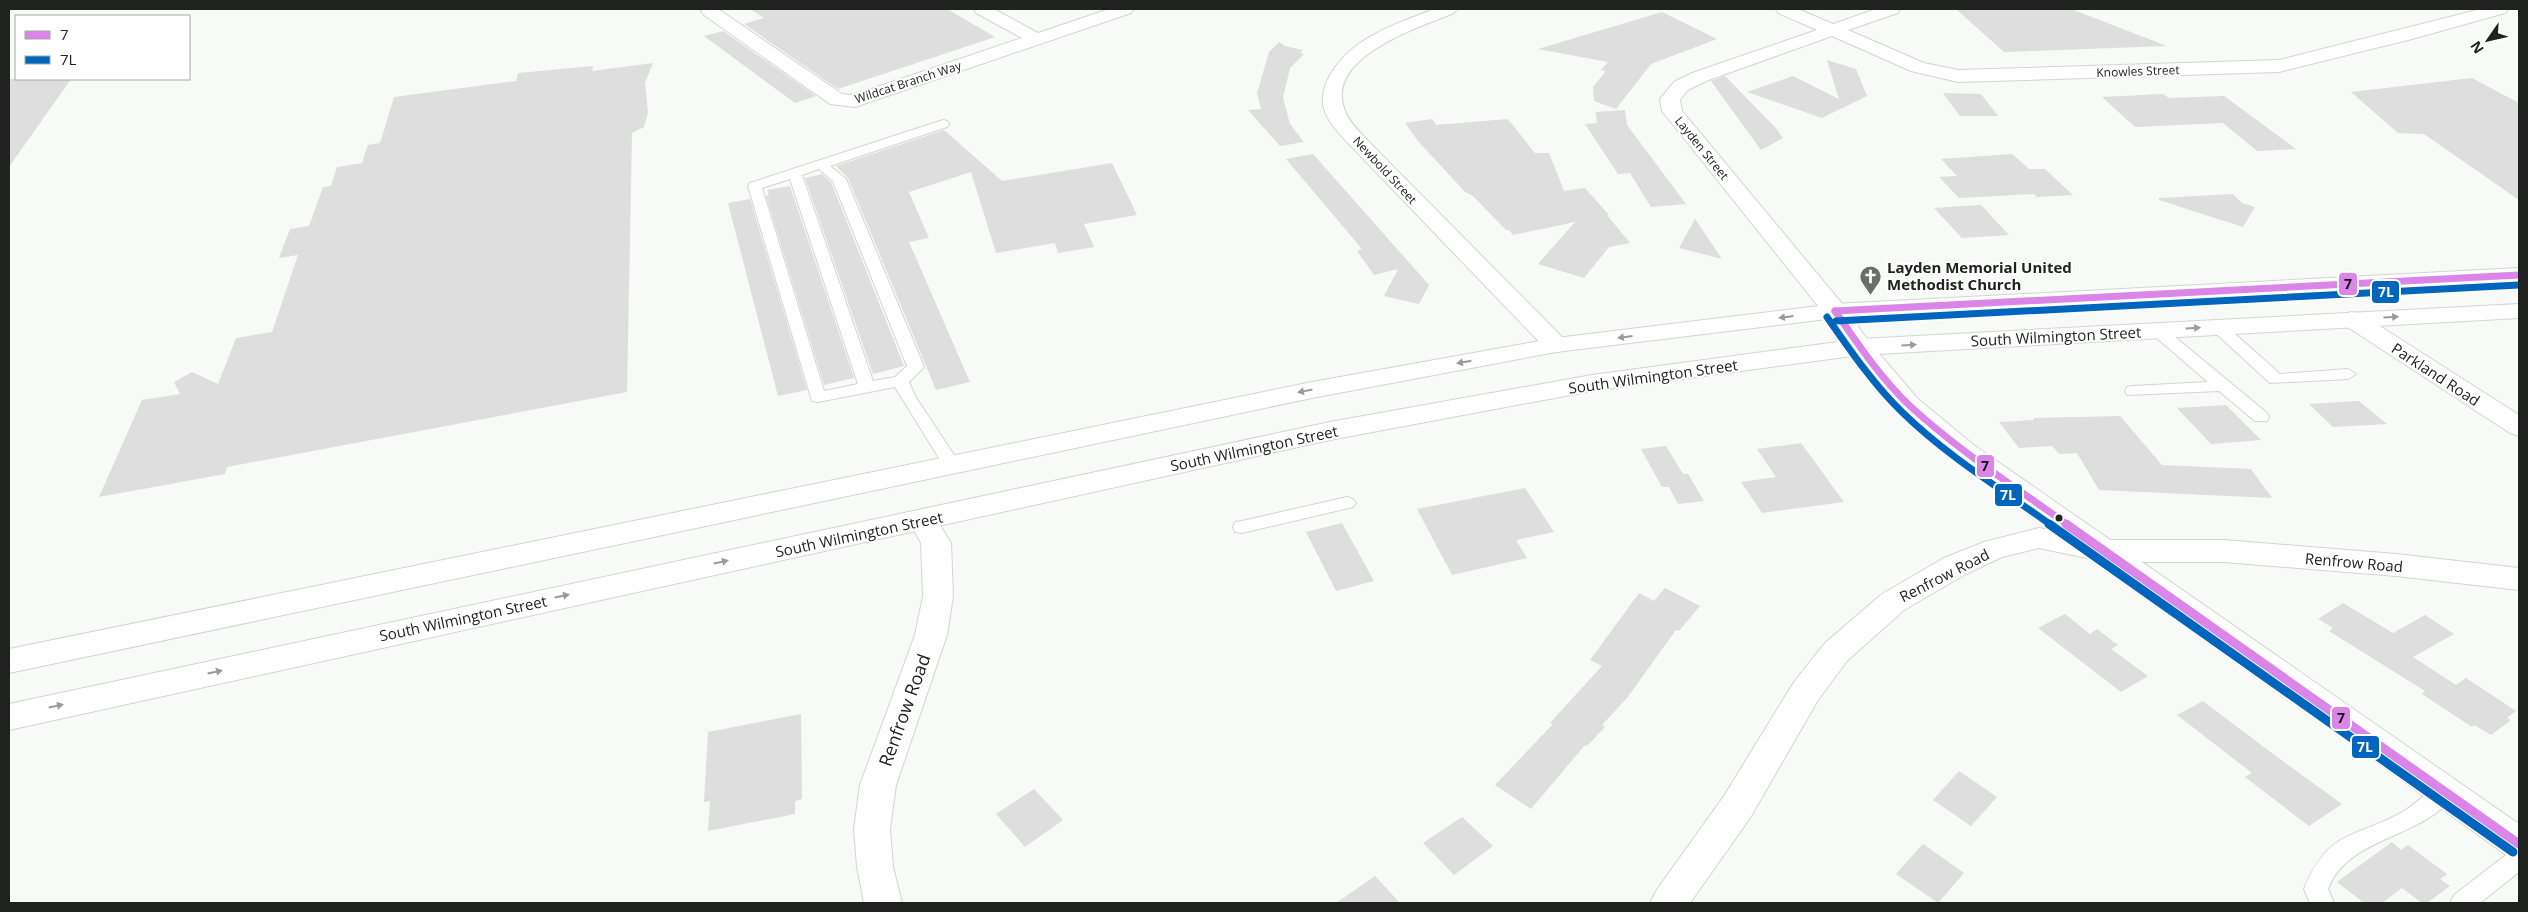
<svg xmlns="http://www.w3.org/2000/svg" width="2528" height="912" font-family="'Open Sans',sans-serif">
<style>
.building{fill:#dddedd}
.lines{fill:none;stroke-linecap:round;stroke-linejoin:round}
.service-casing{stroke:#d3d5d2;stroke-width:2}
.minor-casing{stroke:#d3d5d2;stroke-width:2}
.tertiary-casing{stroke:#d3d5d2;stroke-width:2}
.secondary-casing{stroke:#d3d5d2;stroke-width:2}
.service{fill:#fefefe;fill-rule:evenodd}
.minor{fill:#fefefe;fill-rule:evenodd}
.tertiary{fill:#fefefe;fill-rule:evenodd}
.secondary{fill:#fefefe;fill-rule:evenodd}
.bus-1-far1-casing{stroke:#fff;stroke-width:11}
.bus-1-casing{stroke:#fff;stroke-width:12}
.bus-2-far1-casing{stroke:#fff;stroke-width:11}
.bus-2-casing{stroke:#fff;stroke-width:12}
.bus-1-far1{stroke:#da85e7;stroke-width:7}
.bus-1{stroke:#da85e7;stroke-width:9}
.bus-2-far1{stroke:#0065bd;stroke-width:7}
.bus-2{stroke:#0065bd;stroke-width:9}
.oneway{fill:#9a9b9a}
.bus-dot{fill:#202220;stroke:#fff;stroke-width:2}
.labels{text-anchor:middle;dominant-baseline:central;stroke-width:4;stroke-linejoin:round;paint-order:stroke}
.far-street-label{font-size:12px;fill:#202220;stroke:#fff}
.poi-label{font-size:15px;font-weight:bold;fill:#202220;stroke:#fff;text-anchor:start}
.street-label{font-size:15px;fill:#202220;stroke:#fff}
.near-street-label{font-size:18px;fill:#202220;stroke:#fff}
.line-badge{stroke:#fff;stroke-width:2}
.badge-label{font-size:14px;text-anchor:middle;font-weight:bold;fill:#fff}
.pale-badge-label{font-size:14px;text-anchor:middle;font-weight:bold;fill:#111}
</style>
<rect width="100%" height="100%" fill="#f7faf6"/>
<!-- building -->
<g class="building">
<path d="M 750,9 L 947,9 L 995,37 L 838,89 L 744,24 L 764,18 Z"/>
<path d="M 1956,9 L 2071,9 L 2167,46 L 2004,52 Z"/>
<path d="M 1662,12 L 1717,39 L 1651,64 L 1616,109 L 1594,101 L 1593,87 L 1606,71 L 1601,70 L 1608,62 L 1538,49 Z"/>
<path d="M 723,31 L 816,96 L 795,103 L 704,36 Z"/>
<path d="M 1279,42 L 1285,46 L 1303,50 L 1300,53 L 1304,54 L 1290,68 L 1283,98 L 1290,124 L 1304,142 L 1280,146 L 1248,110 L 1261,109 L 1257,93 L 1269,52 Z"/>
<path d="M 1827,60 L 1856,69 L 1867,96 L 1822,118 L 1747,92 L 1793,76 L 1839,99 Z"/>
<path d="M 653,63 L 645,83 L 648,113 L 644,127 L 632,133 L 627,392 L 227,467 L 225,474 L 99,497 L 142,400 L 180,394 L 174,382 L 192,372 L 218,384 L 236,338 L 272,332 L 298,255 L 279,258 L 290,229 L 309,226 L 323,187 L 331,186 L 337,167 L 362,163 L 368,145 L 380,143 L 394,97 L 516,81 L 518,73 L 593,66 L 592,71 Z"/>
<path d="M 1725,76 L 1775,127 L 1783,138 L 1761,150 L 1711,81 Z"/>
<path d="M 2472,78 L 2519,103 L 2519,200 L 2424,134 L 2398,133 L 2351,92 Z"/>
<path d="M 9,79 L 71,79 L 9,167 Z"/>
<path d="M 1943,93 L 1981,94 L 1998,116 L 1960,116 Z"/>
<path d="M 2163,94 L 2169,98 L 2224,96 L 2296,149 L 2257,151 L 2223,123 L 2135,127 L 2102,97 Z"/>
<path d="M 1625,110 L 1627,125 L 1686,204 L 1651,207 L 1630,173 L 1618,174 L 1585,124 L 1597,123 L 1596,112 Z"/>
<path d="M 1432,119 L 1436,125 L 1508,119 L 1535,153 L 1549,153 L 1564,191 L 1585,188 L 1609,215 L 1607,215 L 1630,243 L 1609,247 L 1584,278 L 1538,264 L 1575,222 L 1513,235 L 1509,230 L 1506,230 L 1473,196 L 1465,192 L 1418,141 L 1405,123 Z"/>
<path d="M 944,130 L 1002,181 L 1112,163 L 1137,215 L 1084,224 L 1094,247 L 1058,253 L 1055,243 L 996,253 L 971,172 L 909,192 L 929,238 L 909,242 L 970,382 L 936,390 L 848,178 L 836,166 Z"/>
<path d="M 1313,154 L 1429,285 L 1419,304 L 1384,296 L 1398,269 L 1374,275 L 1357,251 L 1362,249 L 1286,159 Z"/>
<path d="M 2012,154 L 2029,169 L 2045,169 L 2073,195 L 2037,197 L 2034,194 L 1959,198 L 1939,177 L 1957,176 L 1941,159 Z"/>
<path d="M 822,174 L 831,182 L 904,366 L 873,374 L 805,178 Z"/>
<path d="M 790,186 L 854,378 L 824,385 L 766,196 L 769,195 L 767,190 Z"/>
<path d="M 2233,194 L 2242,203 L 2255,207 L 2243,227 L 2159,200 L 2159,198 Z"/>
<path d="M 750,199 L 807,390 L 778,396 L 728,203 Z"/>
<path d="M 1981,205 L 2009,235 L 1962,238 L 1934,208 Z"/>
<path d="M 1695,219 L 1722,259 L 1679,248 Z"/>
<path d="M 2359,401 L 2387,424 L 2333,427 L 2309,404 Z"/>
<path d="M 2226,405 L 2261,440 L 2211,444 L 2177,408 Z"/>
<path d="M 2120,416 L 2162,465 L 2251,469 L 2272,498 L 2099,490 L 2077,453 L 2059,454 L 2052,446 L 2019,448 L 1999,422 L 2034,420 L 2033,418 Z"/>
<path d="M 1801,443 L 1844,502 L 1762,513 L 1741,482 L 1776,477 L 1757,449 Z"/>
<path d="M 1666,446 L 1683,474 L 1688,474 L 1704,501 L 1678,504 L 1669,487 L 1662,487 L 1641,449 Z"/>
<path d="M 1525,488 L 1554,532 L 1516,540 L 1527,558 L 1452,575 L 1417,509 Z"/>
<path d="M 1342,523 L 1374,581 L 1336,591 L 1306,532 Z"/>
<path d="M 1665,588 L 1700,606 L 1679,631 L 1676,630 L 1627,698 L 1602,725 L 1605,727 L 1587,746 L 1585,745 L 1531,809 L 1495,785 L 1553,724 L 1550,723 L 1602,666 L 1590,660 L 1639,593 L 1654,601 Z"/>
<path d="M 2343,603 L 2393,633 L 2425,615 L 2454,634 L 2413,657 L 2456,685 L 2466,678 L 2516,711 L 2507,718 L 2511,720 L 2491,735 L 2474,725 L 2472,727 L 2422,694 L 2425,691 L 2329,631 L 2333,628 L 2318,619 Z"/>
<path d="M 2065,614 L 2090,634 L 2097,629 L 2118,645 L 2111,649 L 2148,676 L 2121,692 L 2038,628 Z"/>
<path d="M 2203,701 L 2277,757 L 2342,804 L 2309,826 L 2245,777 L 2252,773 L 2177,715 Z"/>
<path d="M 801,714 L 802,799 L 795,801 L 795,814 L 708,831 L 710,801 L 704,802 L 708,732 Z"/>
<path d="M 1959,771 L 1997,797 L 1971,826 L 1933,800 Z"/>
<path d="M 1034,789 L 1063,820 L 1025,847 L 996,814 Z"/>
<path d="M 1462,817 L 1493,846 L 1454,875 L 1423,843 Z"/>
<path d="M 2392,842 L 2401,850 L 2408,845 L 2447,874 L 2440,879 L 2450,886 L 2427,903 L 2422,903 L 2402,888 L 2382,903 L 2364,903 L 2337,882 Z"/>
<path d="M 1923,844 L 1964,873 L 1938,903 L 1896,874 Z"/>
<path d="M 1375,876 L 1400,903 L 1336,903 Z"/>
</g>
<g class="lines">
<defs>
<g id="service">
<path d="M 943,120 L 947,121 L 949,124 L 947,127 L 830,166 L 846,179 L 924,367 L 909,382 L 915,396 L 960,464 L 957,468 L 945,468 L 895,387 L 818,402 L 812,401 L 748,186 L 750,183 ZM 819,169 L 833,181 L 907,366 L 895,377 L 873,381 L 802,175 ZM 790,179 L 858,384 L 824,391 L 762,188 Z"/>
<path d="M 2218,322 L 2224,324 L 2280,374 L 2348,369 L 2356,374 L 2348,379 L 2270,383 L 2212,330 L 2210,327 Z"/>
<path d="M 2157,325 L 2163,327 L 2267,413 L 2269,417 L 2267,421 L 2255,421 L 2219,391 L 2127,395 L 2125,391 L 2127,387 L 2133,386 L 2208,382 L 2151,333 L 2149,330 Z"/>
<path d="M 1347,497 L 1353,499 L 1356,503 L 1353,507 L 1242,533 L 1235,532 L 1233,527 L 1235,522 L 1242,521 Z"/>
<path d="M 2445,783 L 2453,785 L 2456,792 C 2453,799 2447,803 2441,809 C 2406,839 2346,842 2328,889 L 2334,903 L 2310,903 L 2304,889 C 2329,828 2355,839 2404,811 C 2418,803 2429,788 2445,783 Z"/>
<path d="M 2519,848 L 2519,872 L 2480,903 L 2450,903 L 2454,895 L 2511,851 Z"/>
</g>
<g id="minor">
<path d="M 703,9 L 718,9 L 842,94 L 853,95 L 1022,38 L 976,13 L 974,9 L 994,9 L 1038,33 L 1109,9 L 1134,9 L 1131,13 L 855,107 L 830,104 L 704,15 L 701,11 Z"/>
<path d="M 1434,9 L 1457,9 L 1454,13 C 1420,27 1323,57 1345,111 C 1350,124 1362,134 1371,144 L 1565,340 L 1568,345 L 1565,350 L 1556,352 L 1547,350 L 1348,143 C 1339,133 1328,122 1324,109 C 1321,99 1324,88 1328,79 C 1349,38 1394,25 1434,9 Z"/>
<path d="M 1776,9 L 1798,9 L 1833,24 L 1876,9 L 1900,9 L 1898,13 L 1848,30 L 1924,63 L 1958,70 L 2279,60 L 2481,9 L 2508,9 L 2505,13 L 2412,39 L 2279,72 L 1958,82 L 1911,71 L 1832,36 L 1706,81 L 1688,90 L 1680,100 L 1682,111 L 1844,306 L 1847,311 L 1844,316 L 1835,318 L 1826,316 L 1662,111 L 1660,99 L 1674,82 L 1692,73 L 1817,30 L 1778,13 Z"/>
<path d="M 2352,312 L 2361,314 L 2519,415 L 2519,436 L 2510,433 L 2343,324 L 2340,319 L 2343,314 Z"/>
<path d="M 923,511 L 933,514 L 951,543 L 953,596 L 947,635 L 896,785 L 890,829 L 893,867 L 902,903 L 864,903 L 857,867 L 854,829 L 860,785 L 915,635 L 923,596 L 921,543 L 909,521 L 913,514 Z"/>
<path d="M 2039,528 L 2106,540 L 2224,540 L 2396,554 L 2519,568 L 2519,590 L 2396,576 L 2224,562 L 2106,562 L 2039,548 L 2002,557 L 1966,574 L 1904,610 L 1847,661 L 1818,700 L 1750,818 L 1690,903 L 1650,903 L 1656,891 L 1724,796 L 1794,682 L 1825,643 L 1882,594 L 1944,558 L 1984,542 Z"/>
</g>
<path id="tertiary" d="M 1835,304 L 1844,306 L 1869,342 L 1918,399 L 1975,446 L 2519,824 L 2519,860 L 2506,855 L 1955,458 L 1900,411 L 1851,352 L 1823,311 L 1826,306 Z"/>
<g id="secondary">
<path d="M 2519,268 L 2519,282 L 1835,318 L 1556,352 L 1312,398 L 9,673 L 9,649 L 1312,382 L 1556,338 L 1835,304 Z"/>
<path d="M 2519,304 L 2519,318 L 1860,355 L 1592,391 L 1330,440 L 9,730 L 9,704 L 1330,422 L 1592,375 L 1860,339 Z"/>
</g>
</defs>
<!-- service casing -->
<use href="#service" class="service-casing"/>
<!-- minor casing -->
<use href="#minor" class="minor-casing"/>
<!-- tertiary casing -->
<use href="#tertiary" class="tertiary-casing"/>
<!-- secondary casing -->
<use href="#secondary" class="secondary-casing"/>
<!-- service -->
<use href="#service" class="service"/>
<!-- minor -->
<use href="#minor" class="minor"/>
<!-- tertiary -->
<use href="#tertiary" class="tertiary"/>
<!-- secondary -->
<use href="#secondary" class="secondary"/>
<defs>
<g id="bus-1-far1">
<path d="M 1835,311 C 1857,343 1882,380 1910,406 C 1959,451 2015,487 2068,525"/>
<path d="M 1835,311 L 2519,275"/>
</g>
<path id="bus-1" d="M 2066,524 L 2519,844"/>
<g id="bus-2-far1">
<path d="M 1827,317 C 1850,350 1874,385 1902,412 C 1947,456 2001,489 2051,525"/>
<path d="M 1836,321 L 2519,285"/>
</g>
<path id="bus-2" d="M 2049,524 L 2513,852"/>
</defs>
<!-- bus-1-far1 casing -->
<use href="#bus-1-far1" class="bus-1-far1-casing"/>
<!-- bus-1 casing -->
<use href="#bus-1" class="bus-1-casing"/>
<!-- bus-2-far1 casing -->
<use href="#bus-2-far1" class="bus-2-far1-casing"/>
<!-- bus-2 casing -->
<use href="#bus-2" class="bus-2-casing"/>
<!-- bus-1-far1 -->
<use href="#bus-1-far1" class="bus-1-far1"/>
<!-- bus-1 -->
<use href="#bus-1" class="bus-1"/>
<!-- bus-2-far1 -->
<use href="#bus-2-far1" class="bus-2-far1"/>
<!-- bus-2 -->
<use href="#bus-2" class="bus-2"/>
</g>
<!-- one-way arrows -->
<defs><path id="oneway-solid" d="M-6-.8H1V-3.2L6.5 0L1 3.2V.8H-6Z" transform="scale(1.25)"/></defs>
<g class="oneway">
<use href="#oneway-solid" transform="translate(1786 317) rotate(173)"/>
<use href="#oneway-solid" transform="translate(2391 317) rotate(-3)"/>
<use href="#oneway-solid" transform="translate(2193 328) rotate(-3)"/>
<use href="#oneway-solid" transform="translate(1625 337) rotate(173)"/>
<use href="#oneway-solid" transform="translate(1909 345) rotate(-3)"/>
<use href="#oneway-solid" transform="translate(1464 362) rotate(170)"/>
<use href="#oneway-solid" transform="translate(1305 391) rotate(169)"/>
<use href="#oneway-solid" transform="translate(721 562) rotate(-12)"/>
<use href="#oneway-solid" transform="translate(562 596) rotate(-12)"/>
<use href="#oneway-solid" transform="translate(215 672) rotate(-12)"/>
<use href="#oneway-solid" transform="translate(56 706) rotate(-12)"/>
</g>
<!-- icons -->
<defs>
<symbol id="church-pin" viewBox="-11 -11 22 30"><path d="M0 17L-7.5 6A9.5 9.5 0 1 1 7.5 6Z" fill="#6b6e6b" stroke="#fff"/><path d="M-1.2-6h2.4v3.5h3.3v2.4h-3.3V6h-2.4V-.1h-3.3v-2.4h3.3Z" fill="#fff"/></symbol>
</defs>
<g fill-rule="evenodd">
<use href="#church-pin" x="1858" y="264" width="25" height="34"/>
</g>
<!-- markers -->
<circle class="bus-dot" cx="2059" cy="518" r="4.5"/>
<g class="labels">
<!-- far-street labels -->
<g class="far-street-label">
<text transform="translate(2138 71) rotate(-2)">Knowles Street</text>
<text transform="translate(908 82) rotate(-18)">Wildcat Branch Way</text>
<text transform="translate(1702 148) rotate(51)">Layden Street</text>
<text transform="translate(1385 170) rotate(47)">Newbold Street</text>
</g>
<!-- poi labels -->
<g class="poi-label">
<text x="1887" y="267">Layden Memorial United<tspan x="1887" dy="17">Methodist Church</tspan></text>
</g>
<!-- street labels -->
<g class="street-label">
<text transform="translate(2056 336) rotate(-3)">South Wilmington Street</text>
<text transform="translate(2436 374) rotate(33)">Parkland Road</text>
<text transform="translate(1653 376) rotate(-8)">South Wilmington Street</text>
<text transform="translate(1254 448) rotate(-12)">South Wilmington Street</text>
<text transform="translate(859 534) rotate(-12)">South Wilmington Street</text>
<text transform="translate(2354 562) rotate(5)">Renfrow Road</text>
<text transform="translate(1944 575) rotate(-27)">Renfrow Road</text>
<text transform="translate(463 618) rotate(-12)">South Wilmington Street</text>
</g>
<!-- near-street labels -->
<g class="near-street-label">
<text transform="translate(904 710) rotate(-70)">Renfrow Road</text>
</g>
</g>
<g class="line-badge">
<rect x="2338" y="272" width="20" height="24" rx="5" fill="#da85e7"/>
<rect x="2371" y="280" width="29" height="24" rx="5" fill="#0065bd"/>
<rect x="1976" y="454" width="19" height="24" rx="5" fill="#da85e7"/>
<rect x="1994" y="483" width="29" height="24" rx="5" fill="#0065bd"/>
<rect x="2331" y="706" width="20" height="24" rx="5" fill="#da85e7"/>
<rect x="2351" y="735" width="29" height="24" rx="5" fill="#0065bd"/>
</g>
<g class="badge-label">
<text x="2386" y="297">7L</text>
<text x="2008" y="500">7L</text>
<text x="2365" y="752">7L</text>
</g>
<g class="pale-badge-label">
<text x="2348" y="289">7</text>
<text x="1985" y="471">7</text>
<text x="2341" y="723">7</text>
</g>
<!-- border -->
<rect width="2528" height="912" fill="none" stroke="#202220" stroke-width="20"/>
<!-- legend -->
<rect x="15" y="15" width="175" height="65" fill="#ffffff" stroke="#a6a7a6"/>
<rect x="25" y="31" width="25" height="8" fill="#da85e7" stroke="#a6a7a6"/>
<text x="60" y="40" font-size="15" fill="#202220">7</text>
<rect x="25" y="56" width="25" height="8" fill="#0065bd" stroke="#a6a7a6"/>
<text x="60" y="65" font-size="15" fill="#202220">7L</text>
<!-- north arrow -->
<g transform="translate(2488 40) rotate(236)" stroke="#ffffff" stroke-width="4" paint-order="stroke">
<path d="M0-4L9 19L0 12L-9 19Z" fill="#202220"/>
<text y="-8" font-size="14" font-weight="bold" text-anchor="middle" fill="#202220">N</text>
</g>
</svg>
